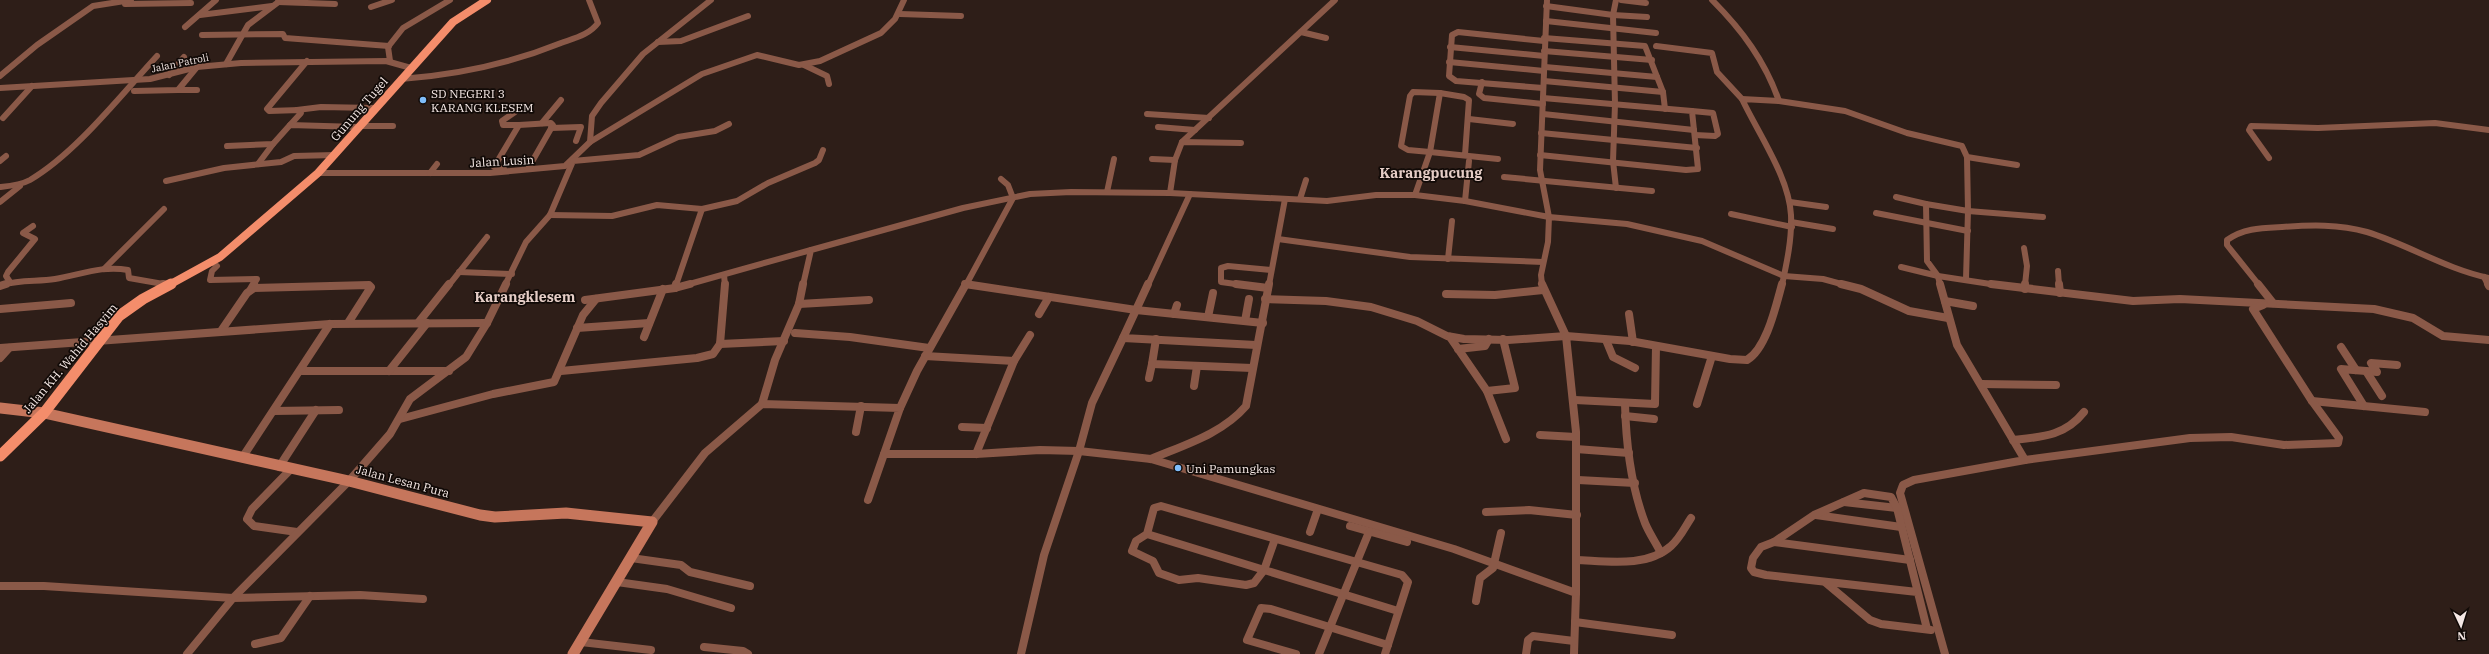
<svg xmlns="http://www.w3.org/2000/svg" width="2489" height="654" font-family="'IBM Plex Serif',serif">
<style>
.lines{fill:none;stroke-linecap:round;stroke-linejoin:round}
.street-far1{stroke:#8a5948;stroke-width:6}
.street{stroke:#8a5948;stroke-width:8}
.secondary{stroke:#c6765c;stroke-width:11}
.primary-far1{stroke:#f48d6b;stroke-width:8}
.primary{stroke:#f48d6b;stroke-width:11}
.poi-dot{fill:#7fbdfa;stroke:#110a07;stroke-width:1.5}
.labels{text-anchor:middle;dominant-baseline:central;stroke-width:3.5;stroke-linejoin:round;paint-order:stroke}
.far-street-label{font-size:10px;fill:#f5e8e5;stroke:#110a07}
.poi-label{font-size:12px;fill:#f5e8e5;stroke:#110a07;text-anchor:start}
.street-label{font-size:12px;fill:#f5e8e5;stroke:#110a07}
.quarter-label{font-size:14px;font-weight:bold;fill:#e5cdc6;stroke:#110a07}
</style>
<rect width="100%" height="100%" fill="#2e1e18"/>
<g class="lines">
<!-- street-far1 -->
<g class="street-far1">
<path d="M 1616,0 L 1613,15 L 1647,17"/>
<path d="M 1621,0 L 1646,3"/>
<path d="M 1712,0 C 1742,30 1765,61 1779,101"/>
<path d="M 278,2 L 335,4"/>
<path d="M 125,4 L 191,3"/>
<path d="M 1546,6 L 1613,15 L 1615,104 L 1613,161 L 1616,188"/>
<path d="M 371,7 L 392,0"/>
<path d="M 900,14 L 961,16"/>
<path d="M 200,15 L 272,6"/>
<path d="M 1546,21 L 1656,33"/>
<path d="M 185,27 L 216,0"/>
<path d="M 1301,32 L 1326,38"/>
<path d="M 202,35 L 283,34 L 285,38 L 389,46"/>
<path d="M 1544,38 L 1645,46 L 1663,92 L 1665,109"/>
<path d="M 658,42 L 681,41 L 748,16"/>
<path d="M 1656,46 L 1712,53 L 1717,72 L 1742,99"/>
<path d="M 1450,47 L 1544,56"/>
<path d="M 1544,51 L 1652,60"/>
<path d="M 390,61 L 388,47 L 403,28 L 450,0"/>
<path d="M 1449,62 L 1544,71"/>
<path d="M 226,64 L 248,25 L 281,0"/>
<path d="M 804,65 L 827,76 L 829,84"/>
<path d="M 1545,67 L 1657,77"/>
<path d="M 169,75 L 184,57"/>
<path d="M 0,76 L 37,45 L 93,6 L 131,0"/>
<path d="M 401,79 C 457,75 509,64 561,43 C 575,38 589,35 598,23 L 589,0"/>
<path d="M 1544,81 L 1663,92"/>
<path d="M 1482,82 L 1479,94 L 1484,98 L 1543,104"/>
<path d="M 0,88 L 150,79 L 197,67 L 241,63 L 386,61 L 411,68"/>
<path d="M 1543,88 L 1456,81 L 1449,76 L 1452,35 L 1458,32 L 1544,41"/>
<path d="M 178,90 L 197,90"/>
<path d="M 134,91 L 178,90 L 197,67"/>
<path d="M 297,110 L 321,107 L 374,108"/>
<path d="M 1692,111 L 1713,113 L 1718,134 L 1715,136 L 1695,135"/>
<path d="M 1147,114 L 1209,118"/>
<path d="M 1543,114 L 1694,130"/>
<path d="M 3,118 L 32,86"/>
<path d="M 1469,119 L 1513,124"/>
<path d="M 542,123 L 561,100"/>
<path d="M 290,125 L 301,113 L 300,110 L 269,111 L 267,109 L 307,61"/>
<path d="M 519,125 L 551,123 L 553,125 L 529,167"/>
<path d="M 359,126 L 393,126"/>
<path d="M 1158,127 L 1195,130"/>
<path d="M 551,128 L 581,127 L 576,141"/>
<path d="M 1541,133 L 1697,148"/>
<path d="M 590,142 L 592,116 L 601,103 L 643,54 L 711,0"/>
<path d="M 1182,142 L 1335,0"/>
<path d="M 227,146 L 273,144 L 290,125 L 358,127"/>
<path d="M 1465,155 L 1469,100 L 1464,97 L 1440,93 L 1430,152 L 1498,159"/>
<path d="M 1540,155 L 1686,170 L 1698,169 L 1692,111 L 1543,98"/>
<path d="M 1967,157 L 2017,165"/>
<path d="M 2269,158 L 2249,130 L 2251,126 L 2318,128 L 2435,123 L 2489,130"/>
<path d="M 1152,159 L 1175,160"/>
<path d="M 0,161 L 6,156"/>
<path d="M 258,164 L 273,144"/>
<path d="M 504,169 L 494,167 L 519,125 L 503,125 L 502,121 L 515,112"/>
<path d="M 318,173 L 490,173 L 565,166 L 590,142 L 702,74 L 757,55 L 799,65 L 820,61 L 881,33 L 895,19 L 904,0"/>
<path d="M 430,173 L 437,164"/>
<path d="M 1504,177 L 1652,191"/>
<path d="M 166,181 L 224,168 L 281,162 L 294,156 L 335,155"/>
<path d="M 0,187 C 10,186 21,185 30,180 C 76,153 120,96 157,56"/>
<path d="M 1107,192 L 1114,159"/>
<path d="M 1170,193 L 1175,160 L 1182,142 L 1241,143"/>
<path d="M 1415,195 L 1430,152 L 1408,150 L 1401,146 L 1410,96 L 1413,92 L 1440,93"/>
<path d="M 1896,197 L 1926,204"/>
<path d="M 1300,199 L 1306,180"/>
<path d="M 1465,201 L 1469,161"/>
<path d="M 0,202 L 20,186"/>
<path d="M 1790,202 L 1826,207"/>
<path d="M 1876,213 L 1968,231"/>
<path d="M 1731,214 L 1792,227"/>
<path d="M 550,215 L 612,216 L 657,205 L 702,209 L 737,201 L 768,183 L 815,163 L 819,160 L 823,150"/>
<path d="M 1791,222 L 1833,229"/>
<path d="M 1278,239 L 1410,257 L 1543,262"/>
<path d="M 2024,248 L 2027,266 L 2025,285"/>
<path d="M 1448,259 L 1452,221"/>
<path d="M 212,262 L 217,266 L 212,271 L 210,280 L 257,279 L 253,285"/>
<path d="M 1901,267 L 1938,276 L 1997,285"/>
<path d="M 104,269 L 164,209"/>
<path d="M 2058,271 L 2059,285"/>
<path d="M 459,272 L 512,274"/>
<path d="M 724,275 L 725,285"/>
<path d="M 2484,277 L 2488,285"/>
<path d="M 1966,279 L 1968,211 L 2043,217"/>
<path d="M 10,282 L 6,276 L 8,272 L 35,239 L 23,233 L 33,226"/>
<path d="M 965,284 L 971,285"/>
<path d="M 3,285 C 20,279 38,282 55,279 C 80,275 102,265 128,270 L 129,278 L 169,285"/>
<path d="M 449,285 L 487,237"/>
<path d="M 505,285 L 526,242 L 550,215 L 573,161 L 639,155 L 678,137 L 715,131 L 729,124"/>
<path d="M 676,285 L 702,209"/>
<path d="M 686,285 L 811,250"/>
<path d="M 803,285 L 811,250 L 963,208 L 1030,194 L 1071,192 L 1170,193 L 1327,201 L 1376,195 L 1415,195 L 1465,201 L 1549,217 L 1540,170 L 1547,0"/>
<path d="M 966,285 L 1013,198 L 1008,185 L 1001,179"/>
<path d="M 1148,285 L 1190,194"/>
<path d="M 1243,285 L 1221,282 L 1221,268 L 1228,266 L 1271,270"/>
<path d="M 1269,285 L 1285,199"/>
<path d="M 1542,285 L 1541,275 L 1548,242 L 1549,217 L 1627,224 L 1702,241 L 1784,276 L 1823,279 L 1845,285"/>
<path d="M 1782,285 C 1787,262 1792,238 1791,215 C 1789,177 1758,133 1742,99 L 1779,101 L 1845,111 L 1907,133 L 1962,146 L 1967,157 L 1968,211 L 1926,204 L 1927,261 L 1938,276 L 1940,285"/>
<path d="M 2259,285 L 2227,245 L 2227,240 C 2244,228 2262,228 2282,227 C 2310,225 2339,224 2367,232 C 2409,245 2446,269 2489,278"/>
</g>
<!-- street -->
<g class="street">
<path d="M 163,284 L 170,285"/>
<path d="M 965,284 L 1136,310 L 1263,323"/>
<path d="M 1148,284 L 1123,338 L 1256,345"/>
<path d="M 1236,284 L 1268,288"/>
<path d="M 1841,284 L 1861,289 L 1909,311 L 1948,318"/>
<path d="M 1940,284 L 1957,345 L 2025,460 L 1914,480 L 1903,485 L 1900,493 L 1945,654"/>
<path d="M 1991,284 L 2133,301 L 2180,299 L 2374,309 L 2413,318 L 2443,336 L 2489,340"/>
<path d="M 2059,284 L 2060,293"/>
<path d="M 2258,284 L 2273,303"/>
<path d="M 2488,284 L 2489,286"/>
<path d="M 0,286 L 6,284"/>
<path d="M 675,288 L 676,284"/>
<path d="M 251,289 L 254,284"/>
<path d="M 2025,289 L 2025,284"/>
<path d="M 1446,294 L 1495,295 L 1543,290"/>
<path d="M 1265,299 L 1326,301 L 1371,307 L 1417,321 L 1447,336 L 1464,339 L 1508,340 L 1566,336 L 1542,284"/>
<path d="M 585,300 L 675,288 L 690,284"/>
<path d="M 1945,301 L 1973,306"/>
<path d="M 799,304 L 869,300"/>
<path d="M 0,309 L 71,303"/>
<path d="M 1039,314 L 1049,297"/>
<path d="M 1174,314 L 1177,305"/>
<path d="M 1629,314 L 1633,342"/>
<path d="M 1208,317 L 1213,293"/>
<path d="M 1245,321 L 1249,299"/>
<path d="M 418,323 L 449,284"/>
<path d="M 577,328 L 649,323"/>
<path d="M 221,331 L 247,293 L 254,288 L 369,285 L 371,287 L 348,323"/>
<path d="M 795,333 L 850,337 L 929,348"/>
<path d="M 644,337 L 663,289"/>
<path d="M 1450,337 L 1487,391 L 1515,388 L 1503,339"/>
<path d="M 1156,339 L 1152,364 L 1252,368"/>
<path d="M 1606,340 L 1613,357 L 1635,368"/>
<path d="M 720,344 L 784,341"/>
<path d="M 2341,347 L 2356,370"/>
<path d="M 0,348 L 330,324 L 487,323"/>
<path d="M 1458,349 L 1485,346 L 1489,339"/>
<path d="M 925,356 L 1014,361 L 1030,335"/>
<path d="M 0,358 L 9,348"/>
<path d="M 300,371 L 449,371"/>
<path d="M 389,371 L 427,323"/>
<path d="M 561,371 L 697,358 L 713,354 L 720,344 L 725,284"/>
<path d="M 2366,371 L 2377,372 L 2371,363 L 2397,365"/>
<path d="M 1149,378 L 1152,364"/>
<path d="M 1981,384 L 2056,385"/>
<path d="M 1194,386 L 1197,366"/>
<path d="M 1487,391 L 1506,439"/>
<path d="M 1575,400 L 1655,404 L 1656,346"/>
<path d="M 2312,401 L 2425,412"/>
<path d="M 762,404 L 775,360 L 799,304 L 803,284"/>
<path d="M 1625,404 C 1626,444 1631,486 1645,523 C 1649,533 1656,543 1661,553"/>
<path d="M 1697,404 L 1712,356"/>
<path d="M 2364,406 L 2341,369 L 2366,371 L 2382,396"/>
<path d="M 900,408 L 917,371 L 966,284"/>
<path d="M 274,411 L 339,410"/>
<path d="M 1625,416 L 1654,419"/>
<path d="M 400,419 L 493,394 L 554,382 L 583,315 L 596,299"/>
<path d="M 962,427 L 987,428"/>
<path d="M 856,432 L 861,406"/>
<path d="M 1540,435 L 1576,437"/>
<path d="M 2013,440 C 2042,437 2065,436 2084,412"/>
<path d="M 1576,449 L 1629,453"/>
<path d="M 976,454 L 1014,361"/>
<path d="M 242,458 L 330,324"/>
<path d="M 1151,459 C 1184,445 1222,434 1246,406 L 1269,284"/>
<path d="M 2025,460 L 2190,438 L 2231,437 L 2284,445 L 2338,443 L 2339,438 L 2312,401 L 2253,309 L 2263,305"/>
<path d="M 279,467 L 316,410"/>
<path d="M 291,469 L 252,509 L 247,519 L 254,526 L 297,532"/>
<path d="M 1578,480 L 1635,483"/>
<path d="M 868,500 L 884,454"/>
<path d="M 1844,502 L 1897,508"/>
<path d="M 1486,512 L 1529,510 L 1577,515"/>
<path d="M 1816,515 L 1901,527"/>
<path d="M 652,522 L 705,453 L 762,404 L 900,408 L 884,454 L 976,454 L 1040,450 L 1079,451 L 1151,459 L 1454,549 L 1576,593 L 1574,654"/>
<path d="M 1350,526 L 1407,542"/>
<path d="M 1310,532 L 1318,509"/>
<path d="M 1147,534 L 1398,611"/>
<path d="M 1275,539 L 1264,570 L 1254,583 L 1246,585 L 1198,578 L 1179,580 L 1159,573 L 1153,561 L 1132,551 L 1136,541 L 1147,534 L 1154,508 L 1161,506 L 1402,575 L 1408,582 L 1385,654"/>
<path d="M 1774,542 L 1910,560"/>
<path d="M 631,558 L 681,565 L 690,572 L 750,586"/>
<path d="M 1576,560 C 1606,561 1647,568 1671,546 C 1680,538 1685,527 1691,518"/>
<path d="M 617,582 L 667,589 L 731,608"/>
<path d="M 1826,583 L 1870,620 L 1881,624 L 1931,630"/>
<path d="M 0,586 L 44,586 L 233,598 L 360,595 L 423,599"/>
<path d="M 1917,592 L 1766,575 L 1754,572 L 1751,568 L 1753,558 L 1761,547 L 1774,542 L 1814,515 L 1864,493 L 1891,497 L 1897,508 L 1927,629"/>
<path d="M 1576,593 L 1576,432 L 1566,336 L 1630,341 L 1730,359 L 1747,360 C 1767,348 1776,305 1782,284"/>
<path d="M 1476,601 L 1480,578 L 1493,568 L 1501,533"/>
<path d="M 1575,622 L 1672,635"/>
<path d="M 581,642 L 651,650"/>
<path d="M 255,644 L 281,638 L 310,596"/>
<path d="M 704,647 L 743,651 L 748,654"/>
<path d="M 187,654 L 233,598 L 349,481 L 390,434 L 410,399 L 466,357 L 487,323 L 506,284"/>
<path d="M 1021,654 L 1044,555 L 1079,451 L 1092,403 L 1123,338"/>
<path d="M 1296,654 L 1247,640 L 1261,608 L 1271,609 L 1388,645"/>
<path d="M 1319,654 L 1369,532"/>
<path d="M 1526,654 L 1528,640 L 1533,636 L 1574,641"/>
</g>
<!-- secondary -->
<path class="secondary" d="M 0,408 L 44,413 L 349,481 L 480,515 L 495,517 L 566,513 L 652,522 L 573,654"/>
<!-- primary-far1 -->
<path class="primary-far1" d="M 169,285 L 220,257 L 318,173 L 453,22 L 487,0"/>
<!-- primary -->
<path class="primary" d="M 0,456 L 44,413 L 119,316 L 143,299 L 171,284"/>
</g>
<!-- markers -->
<g class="poi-dot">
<circle cx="423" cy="100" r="4"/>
<circle cx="1178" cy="468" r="4"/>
</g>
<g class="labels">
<!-- far-street labels -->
<g class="far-street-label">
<text transform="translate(180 63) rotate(-12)">Jalan Patroli</text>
</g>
<!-- poi labels -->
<g class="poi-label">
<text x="431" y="93">SD NEGERI 3<tspan x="431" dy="14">KARANG KLESEM</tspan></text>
<text x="1186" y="468">Uni Pamungkas</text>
</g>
<!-- street labels -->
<g class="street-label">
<text transform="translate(359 109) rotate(-49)">Gunung Tugel</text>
<text transform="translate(502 161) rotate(-3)">Jalan Lusin</text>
<text transform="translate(70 358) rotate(-50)">Jalan KH. Wahid Hasyim</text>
<text transform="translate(403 481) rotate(15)">Jalan Lesan Pura</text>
</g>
<!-- quarter labels -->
<g class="quarter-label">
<text x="1431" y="173">Karangpucung</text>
<text x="525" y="297">Karangklesem</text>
</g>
</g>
<!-- north arrow -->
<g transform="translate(2461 626) rotate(176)" stroke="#110a07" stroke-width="3" paint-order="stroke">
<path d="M0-3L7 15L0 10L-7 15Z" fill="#f5e8e5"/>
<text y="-6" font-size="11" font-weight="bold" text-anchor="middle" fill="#f5e8e5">N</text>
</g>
</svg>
